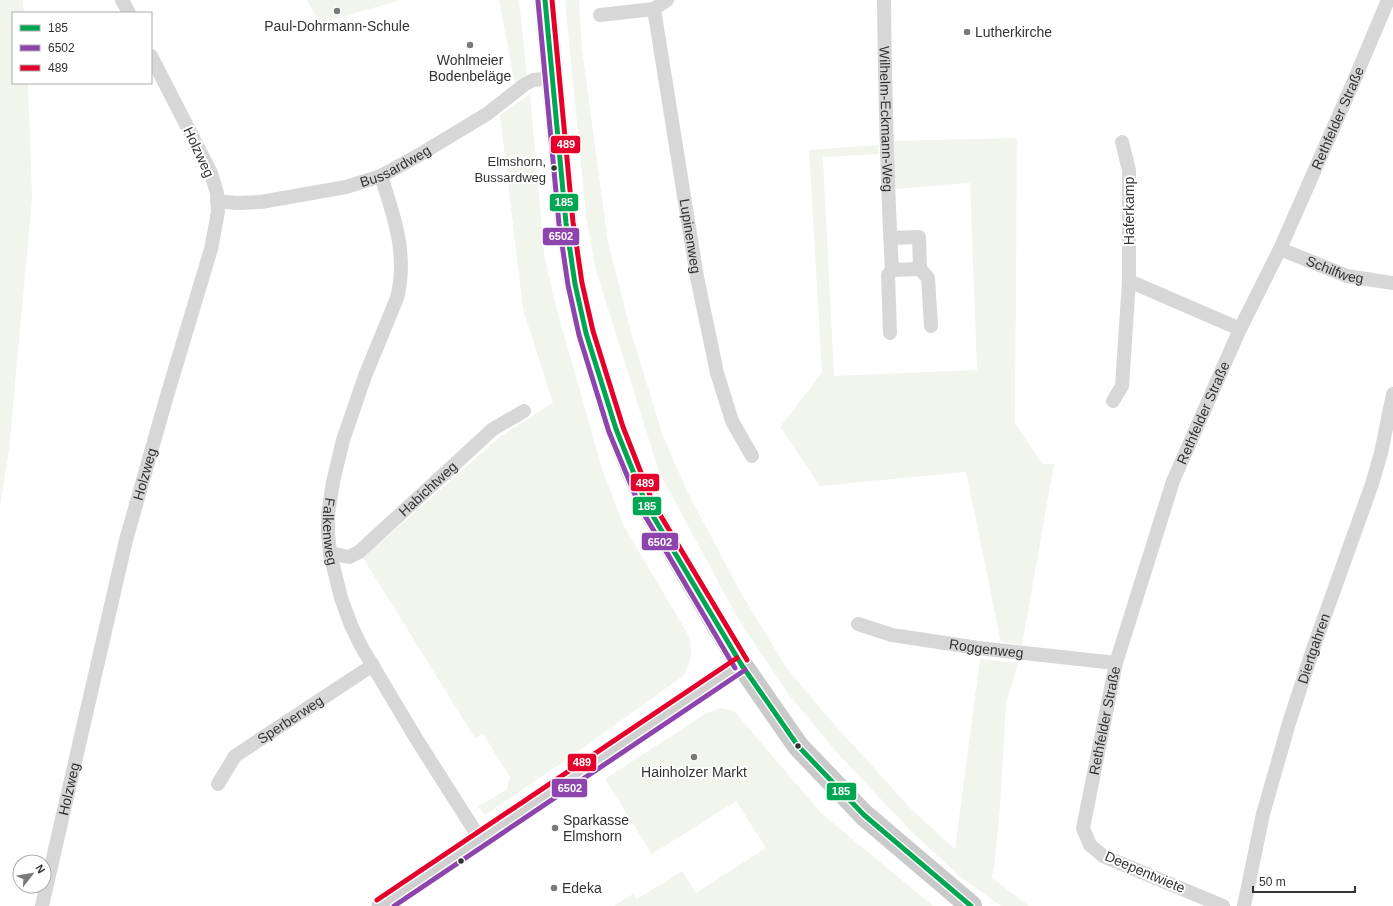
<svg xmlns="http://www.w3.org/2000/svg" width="1393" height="906" font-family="Arial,sans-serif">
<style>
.green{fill:#f1f5ed}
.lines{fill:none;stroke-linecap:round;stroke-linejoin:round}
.street{stroke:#d7d7d7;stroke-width:14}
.secondary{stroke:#d0d0d0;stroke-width:19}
.primary{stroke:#cacaca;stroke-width:22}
.bus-1-casing{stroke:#fff;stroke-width:8}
.bus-2-casing{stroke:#fff;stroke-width:8}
.bus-3-casing{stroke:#fff;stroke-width:8}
.bus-1{stroke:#00a651;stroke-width:5}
.bus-2{stroke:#8e44ad;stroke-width:5}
.bus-3{stroke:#e4002b;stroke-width:5}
.poi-dot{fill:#7a7a7a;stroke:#fff;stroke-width:1.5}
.bus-dot{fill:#333;stroke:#fff;stroke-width:1.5}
.labels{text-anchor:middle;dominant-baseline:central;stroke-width:4;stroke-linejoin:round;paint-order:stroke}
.bus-label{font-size:13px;fill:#333;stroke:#fff;text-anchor:end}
.poi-label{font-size:14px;fill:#333;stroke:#fff}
.street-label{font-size:14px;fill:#333;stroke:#fff}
.line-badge{stroke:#fff;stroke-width:1.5}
.badge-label{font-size:11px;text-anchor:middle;font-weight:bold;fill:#fff}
</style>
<rect width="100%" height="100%" fill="#fff"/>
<!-- green -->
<g class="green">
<path d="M 0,0 L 23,0 L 24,13 L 13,13 L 13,83 L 28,83 L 32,198 L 9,450 L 0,508 Z"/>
<path d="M 307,0 L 401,0 L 320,23 Z"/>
<path d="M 499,0 L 519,0 L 527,78 L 515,85 Z"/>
<path d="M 565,0 L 579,0 L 582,49 L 608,243 L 633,339 L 663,436 L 688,493 L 742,595 L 786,667 L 825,714 L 912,810 L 955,849 L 980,659 L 1018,663 L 1006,704 L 1000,807 L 994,869 L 992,878 L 1029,906 L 1001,906 L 958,875 L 910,830 L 839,755 L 789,695 L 736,615 L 659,472 L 595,267 L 586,216 Z"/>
<path d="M 530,94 L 544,253 L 555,303 L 603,472 L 624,526 L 690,638 C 692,655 692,662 683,676 L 566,760 L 485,815 L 478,807 L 507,789 L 510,777 L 483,734 L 475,738 L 363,558 L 501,436 L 553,403 L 523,309 L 500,115 L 519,102 Z"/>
<path d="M 1017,138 L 1015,423 L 1042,464 L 1054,464 L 1022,645 L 1001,642 L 966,472 L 820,486 L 780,427 L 822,373 L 809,150 L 878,145 L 879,154 L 823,157 L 834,376 L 977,370 L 970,183 L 894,189 L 892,141 Z"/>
<path d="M 720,708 L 734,711 L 822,814 L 933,906 L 614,906 L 633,894 L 637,899 L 682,871 L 696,893 L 766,848 L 736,801 L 652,854 L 605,779 L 705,714 Z"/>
</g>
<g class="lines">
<!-- street -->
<g class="street">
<path d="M 122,0 L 129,13"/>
<path id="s1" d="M 884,0 C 885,90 887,180 892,270 L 920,269 L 919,237 L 890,238"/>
<path id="s2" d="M 654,9 L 697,277 L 717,373 L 732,421 L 752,456"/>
<path d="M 600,15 L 654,9 L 667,0"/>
<path id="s3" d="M 381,176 C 394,216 408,255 397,298 L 365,376 L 343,440 L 333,482 L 328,514 L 328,534 L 330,553 L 341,598 L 351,625 L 361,646 L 417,740 L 480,839"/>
<path id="s4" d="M 217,201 L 236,203 L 261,202 L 346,187 L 381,176 L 419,155 L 487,114 L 524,85 L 533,80 L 553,78"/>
<path id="s5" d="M 1280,249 L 1347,276 L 1393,283"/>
<path d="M 920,269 L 928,278 L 931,326"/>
<path d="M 1129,281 L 1240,329"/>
<path d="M 890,333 L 888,275 L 892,270"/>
<path d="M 1113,401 L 1122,386 L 1129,281 L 1129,170 L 1122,142"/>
<path id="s6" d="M 330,553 L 349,557 L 359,552 L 493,429 L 524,411"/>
<path id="s7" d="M 858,624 L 892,635 L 978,648 L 1116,663"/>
<path id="s8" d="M 218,784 L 235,756 L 373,665"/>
<path id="s9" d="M 42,906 L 126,540 L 166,399 L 211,249 L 218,212 L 217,193 L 211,173 L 151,56"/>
<path id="s10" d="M 1223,906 L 1103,856 L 1090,845 L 1083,828 L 1116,663 L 1173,481 L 1240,329 L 1280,249 L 1353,83 L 1388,0"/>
<path id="s11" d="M 1244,906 L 1263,814 L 1289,723 L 1314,646 L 1372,484 L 1381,453 L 1393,394"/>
</g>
<!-- secondary -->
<path class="secondary" d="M 381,906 L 741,664"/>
<!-- primary -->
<path class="primary" d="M 545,0 L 566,223 L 575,284 L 586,333 L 616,429 L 631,468 L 647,506 L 718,627 L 741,664 L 798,746 L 864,815 L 971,906"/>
<defs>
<path id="bus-1" d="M 545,0 L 566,223 L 575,284 L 586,333 L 616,429 L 647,506 L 741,664 L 798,746 L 864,815 L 971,906"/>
<g id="bus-2">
<path d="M 538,1 L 559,224 L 568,285 L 579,335 L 609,432 L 641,509 L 735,668"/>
<path d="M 394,906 L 745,670"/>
</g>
<g id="bus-3">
<path d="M 552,0 L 573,222 L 582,283 L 593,331 L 623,427 L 653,503 L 747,660"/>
<path d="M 377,900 L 737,658"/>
</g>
</defs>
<!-- bus-1 casing -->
<use href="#bus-1" class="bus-1-casing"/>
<!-- bus-2 casing -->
<use href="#bus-2" class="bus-2-casing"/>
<!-- bus-3 casing -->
<use href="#bus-3" class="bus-3-casing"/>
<!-- bus-1 -->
<use href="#bus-1" class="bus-1"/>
<!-- bus-2 -->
<use href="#bus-2" class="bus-2"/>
<!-- bus-3 -->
<use href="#bus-3" class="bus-3"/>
</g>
<!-- markers -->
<g class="poi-dot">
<circle cx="337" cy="11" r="4"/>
<circle cx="967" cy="32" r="4"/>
<circle cx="470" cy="45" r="4"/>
<circle cx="694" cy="757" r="4"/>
<circle cx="555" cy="828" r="4"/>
<circle cx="554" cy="888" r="4"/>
</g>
<g class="bus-dot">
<circle cx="554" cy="168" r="3.5"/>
<circle cx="798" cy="746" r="3.5"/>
<circle cx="461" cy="861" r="3.5"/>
</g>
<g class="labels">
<!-- bus labels -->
<g class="bus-label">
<text x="546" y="161">Elmshorn,<tspan x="546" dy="16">Bussardweg</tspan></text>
</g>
<!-- poi labels -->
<g class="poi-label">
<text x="337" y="26">Paul-Dohrmann-Schule</text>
<text x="975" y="32" text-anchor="start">Lutherkirche</text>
<text x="470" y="60">Wohlmeier<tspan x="470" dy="16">Bodenbeläge</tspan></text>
<text x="694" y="772">Hainholzer Markt</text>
<text x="563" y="820" text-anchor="start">Sparkasse<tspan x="563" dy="16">Elmshorn</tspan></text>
<text x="562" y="888" text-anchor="start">Edeka</text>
</g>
<!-- street labels -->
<g class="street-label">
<text stroke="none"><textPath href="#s10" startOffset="923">Rethfelder Straße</textPath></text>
<text stroke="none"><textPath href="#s1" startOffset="119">Wilhelm-Eckmann-Weg</textPath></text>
<text transform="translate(199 152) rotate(65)">Holzweg</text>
<text stroke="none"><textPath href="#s4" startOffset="184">Bussardweg</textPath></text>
<text transform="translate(1129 211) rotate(-90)">Haferkamp</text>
<text stroke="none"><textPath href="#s2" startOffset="230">Lupinenweg</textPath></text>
<text stroke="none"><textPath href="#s5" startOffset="59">Schilfweg</textPath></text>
<text stroke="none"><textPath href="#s10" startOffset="599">Rethfelder Straße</textPath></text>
<text stroke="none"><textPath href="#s9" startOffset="444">Holzweg</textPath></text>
<text stroke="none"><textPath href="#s6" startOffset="124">Habichtweg</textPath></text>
<text stroke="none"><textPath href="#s3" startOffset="370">Falkenweg</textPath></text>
<text stroke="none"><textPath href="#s7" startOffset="131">Roggenweg</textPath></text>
<text stroke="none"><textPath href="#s11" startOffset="267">Diertgahren</textPath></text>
<text stroke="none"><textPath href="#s8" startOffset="99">Sperberweg</textPath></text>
<text stroke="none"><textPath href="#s10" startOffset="275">Rethfelder Straße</textPath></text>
<text stroke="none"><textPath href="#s9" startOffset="120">Holzweg</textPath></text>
<text transform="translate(1145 872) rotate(23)">Deepentwiete</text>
</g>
</g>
<g class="line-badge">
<rect x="550" y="135" width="31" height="19" rx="4" fill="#e4002b"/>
<rect x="549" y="193" width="30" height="19" rx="4" fill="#00a651"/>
<rect x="542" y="227" width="38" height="19" rx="4" fill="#8e44ad"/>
<rect x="630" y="473" width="30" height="19" rx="4" fill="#e4002b"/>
<rect x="632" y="496" width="30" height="20" rx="4" fill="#00a651"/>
<rect x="641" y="532" width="38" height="19" rx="4" fill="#8e44ad"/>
<rect x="567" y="753" width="30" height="19" rx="4" fill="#e4002b"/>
<rect x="551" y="778" width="37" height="20" rx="4" fill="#8e44ad"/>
<rect x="826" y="782" width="31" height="19" rx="4" fill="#00a651"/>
</g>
<g class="badge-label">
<text x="566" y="148">489</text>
<text x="564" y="206">185</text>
<text x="561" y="240">6502</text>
<text x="645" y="487">489</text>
<text x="647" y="510">185</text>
<text x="660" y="546">6502</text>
<text x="582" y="766">489</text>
<text x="570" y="792">6502</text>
<text x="841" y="795">185</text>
</g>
<!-- legend -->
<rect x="12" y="12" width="140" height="72" fill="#ffffff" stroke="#adadad"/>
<rect x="20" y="25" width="20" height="6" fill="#00a651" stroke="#adadad"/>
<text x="48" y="32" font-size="12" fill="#333333">185</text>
<rect x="20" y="45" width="20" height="6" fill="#8e44ad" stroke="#adadad"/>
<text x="48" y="52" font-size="12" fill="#333333">6502</text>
<rect x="20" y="65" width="20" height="6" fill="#e4002b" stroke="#adadad"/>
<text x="48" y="72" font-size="12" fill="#333333">489</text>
<!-- north arrow -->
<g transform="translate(32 874) rotate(59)"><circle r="19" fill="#ffffff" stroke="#adadad"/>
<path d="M0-3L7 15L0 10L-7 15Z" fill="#7a7a7a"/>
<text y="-6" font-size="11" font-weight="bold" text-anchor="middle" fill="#333333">N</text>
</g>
<!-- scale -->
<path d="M1253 886v6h102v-6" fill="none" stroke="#333333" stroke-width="2"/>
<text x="1259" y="886" font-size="12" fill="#333333" stroke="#ffffff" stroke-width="3" paint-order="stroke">50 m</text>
</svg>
